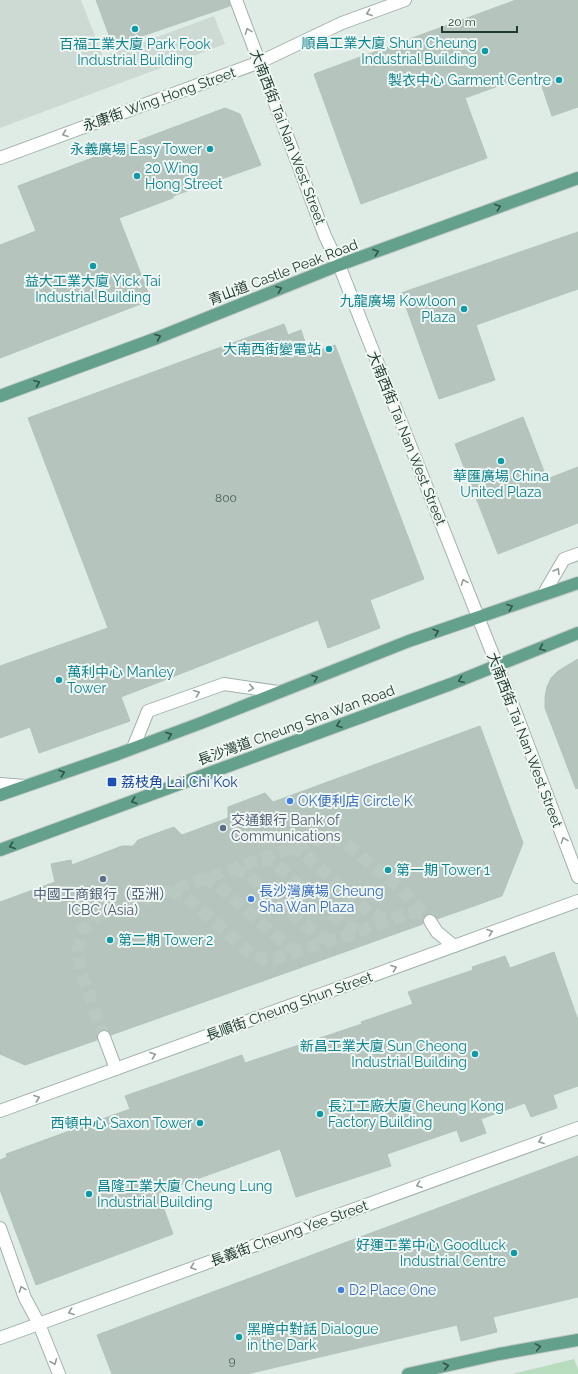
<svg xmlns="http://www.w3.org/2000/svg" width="578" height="1374" font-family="Raleway,'Noto Sans TC',sans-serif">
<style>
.built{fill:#cddad3}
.green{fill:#b8dcbe}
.building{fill:#b5c5bd;stroke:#b2c4bb}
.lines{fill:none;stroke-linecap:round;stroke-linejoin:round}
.minor-tunnel{stroke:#b9c8c1;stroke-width:12;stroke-dasharray:12 6;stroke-linecap:butt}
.minor-casing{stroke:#a2b3ab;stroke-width:14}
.major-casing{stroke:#c1c8c5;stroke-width:14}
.minor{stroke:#fff;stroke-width:12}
.major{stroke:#63a18c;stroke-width:12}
.oneway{stroke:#909d98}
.oneway2{stroke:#315448}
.culture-dot{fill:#0f9aa8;stroke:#f0f7f3;stroke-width:1.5}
.transit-dot{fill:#1a4fb4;stroke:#f0f7f3;stroke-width:1.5}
.shop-dot{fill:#3f7fe0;stroke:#f0f7f3;stroke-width:1.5}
.service-dot{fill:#5c6f8a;stroke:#f0f7f3;stroke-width:1.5}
.labels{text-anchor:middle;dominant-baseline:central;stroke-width:4;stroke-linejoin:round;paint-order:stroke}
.number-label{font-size:12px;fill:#455e54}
.culture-label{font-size:14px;fill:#0d838f;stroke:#f0f7f3;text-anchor:end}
.street-label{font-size:14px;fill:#203b31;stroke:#f0f7f3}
.transit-label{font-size:14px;fill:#164399;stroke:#f0f7f3;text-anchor:start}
.shop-label{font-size:14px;fill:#366cbe;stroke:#f0f7f3;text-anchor:start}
.service-label{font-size:14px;fill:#4e5e75;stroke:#f0f7f3;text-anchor:start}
</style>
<rect width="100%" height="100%" fill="#dfebe5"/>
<!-- built -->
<path class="built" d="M 0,0 L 81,0 L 103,57 L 214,16 L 225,44 L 0,128 Z"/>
<!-- green -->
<path class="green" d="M 574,1359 L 578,1369 L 578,1374 L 512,1374 Z"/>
<!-- building -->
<g class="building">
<path d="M 96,0 L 229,0 L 230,6 L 113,46 Z"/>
<path d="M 516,0 L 578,0 L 578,107 L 552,116 L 537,72 L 465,98 L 487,158 L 361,204 L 314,74 Z"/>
<path d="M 225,108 L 240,114 L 261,165 L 173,196 L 173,198 L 119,218 L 151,300 L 0,358 L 0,245 L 36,231 L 18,186 Z"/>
<path d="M 578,232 L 578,289 L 476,325 L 495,380 L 439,399 L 401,293 Z"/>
<path d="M 284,324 L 288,335 L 301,330 L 309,354 L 335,345 L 424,579 L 370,600 L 380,628 L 328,648 L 318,620 L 121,697 L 130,721 L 39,753 L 30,727 L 0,738 L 0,666 L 108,628 L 28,418 Z"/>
<path d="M 523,417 L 547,479 L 578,467 L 578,523 L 498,554 L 455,444 Z"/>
<path d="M 578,659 L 578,788 L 576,789 L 545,708 L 545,697 L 547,687 L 551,678 L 558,671 Z"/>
<path d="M 480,726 L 523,843 L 502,896 L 437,919 L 433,914 L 426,915 L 423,918 L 423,924 L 111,1035 L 108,1031 L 102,1030 L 98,1033 L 97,1040 L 25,1065 L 0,1054 L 0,902 L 55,882 L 51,864 L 71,860 L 72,865 L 122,846 L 133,846 L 138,840 L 174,827 L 182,835 L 228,818 L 228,807 L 265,793 L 273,802 Z"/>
<path d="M 554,952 L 578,1020 L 578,1086 L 553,1095 L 557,1108 L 531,1117 L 525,1103 L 481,1119 L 486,1133 L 461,1142 L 457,1130 L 387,1154 L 391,1166 L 296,1197 L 280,1149 L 158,1193 L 173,1234 L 36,1285 L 0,1190 L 0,1160 L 7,1157 L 6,1154 L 130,1109 L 125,1096 L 242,1055 L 245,1063 L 362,1024 L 361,1022 L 413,1004 L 408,992 L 473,970 L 472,967 L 505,956 L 510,968 Z"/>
<path d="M 578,1156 L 578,1297 L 493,1317 L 497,1332 L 461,1341 L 457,1325 L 247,1374 L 112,1374 L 97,1335 Z"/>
</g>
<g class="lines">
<!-- minor-tunnel -->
<g class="minor-tunnel">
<path d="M 290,848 L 302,852 L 370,913 L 376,916 L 390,920"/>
<path d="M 262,859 L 269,860 L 274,862 L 343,924 L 348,927 L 362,930"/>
<path d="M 234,869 L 247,874 L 314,932 L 319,936 L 332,940"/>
<path d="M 203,879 L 210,881 L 216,884 L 284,943 L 289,947 L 301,951"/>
<path d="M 171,891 L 185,896 L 252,955 L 265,959 L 274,959 L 362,930 L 410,913 L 414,913 L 423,914"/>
<path d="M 104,1037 L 81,971 L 78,949 L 83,930 L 100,915 L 318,839 L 327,837 L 336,838 L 344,842 L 401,889 L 430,921"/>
</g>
<defs>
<g id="minor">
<path d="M 236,0 L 325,236 L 339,265 L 514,708 L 578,877"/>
<path d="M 0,158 L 260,62 L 342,23 L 405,0"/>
<path d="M 543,595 L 564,559 L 578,554"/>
<path d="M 133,748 L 148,711 L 224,684 L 278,692"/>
<path d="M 0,784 L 25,786"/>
<path d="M 430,921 L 437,932 L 454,946"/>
<path d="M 104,1037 L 116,1069"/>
<path d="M 0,1111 L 578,901"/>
<path d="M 0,1228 L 25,1298 L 39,1324 L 59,1374"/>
<path d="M 0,1338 L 578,1128"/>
</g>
<g id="major">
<path d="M 0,396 L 157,338 L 339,265 L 578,178"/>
<path d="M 0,795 L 118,754 L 201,723 L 409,641 L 578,583"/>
<path d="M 0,850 L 451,684 L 578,633"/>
<path d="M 408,1374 L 499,1354 L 578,1340"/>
</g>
</defs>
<!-- minor casing -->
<use href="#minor" class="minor-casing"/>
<!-- major casing -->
<use href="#major" class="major-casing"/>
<!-- minor -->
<use href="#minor" class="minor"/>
<!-- major -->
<use href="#major" class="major"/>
</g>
<!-- one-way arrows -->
<defs><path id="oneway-chevron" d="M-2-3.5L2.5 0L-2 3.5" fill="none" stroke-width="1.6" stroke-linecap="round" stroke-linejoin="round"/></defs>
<g class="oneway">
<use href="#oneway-chevron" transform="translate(369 13) rotate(160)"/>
<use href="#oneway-chevron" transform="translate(248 31) rotate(-111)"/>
<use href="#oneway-chevron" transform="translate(65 134) rotate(160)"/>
<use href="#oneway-chevron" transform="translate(557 571) rotate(-59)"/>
<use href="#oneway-chevron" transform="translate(464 582) rotate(-111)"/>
<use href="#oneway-chevron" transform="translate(251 688) rotate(9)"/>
<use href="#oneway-chevron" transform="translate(197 693) rotate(-20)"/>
<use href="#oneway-chevron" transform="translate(564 840) rotate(-111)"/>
<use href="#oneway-chevron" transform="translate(490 932) rotate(-20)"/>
<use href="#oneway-chevron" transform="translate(394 968) rotate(-20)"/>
<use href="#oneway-chevron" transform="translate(153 1055) rotate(-20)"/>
<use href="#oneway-chevron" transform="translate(37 1098) rotate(-20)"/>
<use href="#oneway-chevron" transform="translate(541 1141) rotate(160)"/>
<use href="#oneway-chevron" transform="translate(419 1185) rotate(160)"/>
<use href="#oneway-chevron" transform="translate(193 1267) rotate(160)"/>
<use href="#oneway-chevron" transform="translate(22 1289) rotate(-110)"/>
<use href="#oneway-chevron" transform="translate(71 1312) rotate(160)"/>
<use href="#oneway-chevron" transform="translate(54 1362) rotate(68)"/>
</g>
<g class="oneway2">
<use href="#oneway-chevron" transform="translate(498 207) rotate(-20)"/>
<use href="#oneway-chevron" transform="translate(376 252) rotate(-20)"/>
<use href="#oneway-chevron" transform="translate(279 289) rotate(-21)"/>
<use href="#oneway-chevron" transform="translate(158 337) rotate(-21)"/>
<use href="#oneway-chevron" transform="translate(37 383) rotate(-21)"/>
<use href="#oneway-chevron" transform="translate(510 607) rotate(-20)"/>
<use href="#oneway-chevron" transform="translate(436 632) rotate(-19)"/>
<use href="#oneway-chevron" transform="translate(542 648) rotate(157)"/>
<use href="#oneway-chevron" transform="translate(315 678) rotate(-21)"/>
<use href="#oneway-chevron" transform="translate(461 680) rotate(159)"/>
<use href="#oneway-chevron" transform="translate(339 725) rotate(160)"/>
<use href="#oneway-chevron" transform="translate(169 735) rotate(-21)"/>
<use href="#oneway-chevron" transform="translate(62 773) rotate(-19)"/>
<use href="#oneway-chevron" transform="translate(134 801) rotate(160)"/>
<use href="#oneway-chevron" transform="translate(12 846) rotate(160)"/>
<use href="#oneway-chevron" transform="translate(538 1347) rotate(-10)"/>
<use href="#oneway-chevron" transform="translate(446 1366) rotate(-12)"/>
</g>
<!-- markers -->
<g class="culture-dot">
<circle cx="135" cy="29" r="4"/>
<circle cx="485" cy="51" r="4"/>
<circle cx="559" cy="80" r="4"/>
<circle cx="210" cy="149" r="4"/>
<circle cx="137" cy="176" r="4"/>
<circle cx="93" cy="266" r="4"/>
<circle cx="464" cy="309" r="4"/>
<circle cx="329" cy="349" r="4"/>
<circle cx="501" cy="461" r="4"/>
<circle cx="59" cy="680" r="4"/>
<circle cx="388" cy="870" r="4"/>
<circle cx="110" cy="940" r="4"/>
<circle cx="475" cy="1054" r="4"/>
<circle cx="320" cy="1114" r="4"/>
<circle cx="200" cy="1123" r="4"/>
<circle cx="89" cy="1194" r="4"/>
<circle cx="514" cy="1253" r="4"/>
<circle cx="239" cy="1337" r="4"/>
</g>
<rect class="transit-dot" x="107" y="777" width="10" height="10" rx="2"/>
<g class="shop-dot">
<circle cx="290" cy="801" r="4"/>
<circle cx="251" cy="899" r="4"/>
<circle cx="341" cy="1290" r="4"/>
</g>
<g class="service-dot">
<circle cx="223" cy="828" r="4"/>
<circle cx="103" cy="879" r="4"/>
</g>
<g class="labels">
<!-- number labels -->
<g class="number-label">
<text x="226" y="498">800</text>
<text x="232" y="1361">9</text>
</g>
<!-- culture labels -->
<g class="culture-label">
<text x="477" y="43">順昌工業大廈 Shun Cheung<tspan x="477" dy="16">Industrial Building</tspan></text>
<text x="135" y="44" text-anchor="middle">百福工業大廈 Park Fook<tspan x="135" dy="16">Industrial Building</tspan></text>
<text x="551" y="80">製衣中心 Garment Centre</text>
<text x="202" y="149">永義廣場 Easy Tower</text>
<text x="145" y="168" text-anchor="start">20 Wing<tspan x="145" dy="16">Hong Street</tspan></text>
<text x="93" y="281" text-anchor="middle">益大工業大廈 Yick Tai<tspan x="93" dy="16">Industrial Building</tspan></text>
<text x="456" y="301">九龍廣場 Kowloon<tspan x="456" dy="16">Plaza</tspan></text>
<text x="321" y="349">大南西街變電站</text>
<text x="501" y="476" text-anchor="middle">華匯廣場 China<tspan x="501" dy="16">United Plaza</tspan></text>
<text x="67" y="672" text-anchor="start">萬利中心 Manley<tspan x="67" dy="16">Tower</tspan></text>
<text x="396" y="870" text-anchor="start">第一期 Tower 1</text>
<text x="118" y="940" text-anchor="start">第二期 Tower 2</text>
<text x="467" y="1046">新昌工業大廈 Sun Cheong<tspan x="467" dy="16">Industrial Building</tspan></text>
<text x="328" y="1106" text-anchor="start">長江工廠大廈 Cheung Kong<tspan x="328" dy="16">Factory Building</tspan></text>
<text x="192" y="1123">西頓中心 Saxon Tower</text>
<text x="97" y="1186" text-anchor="start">昌隆工業大廈 Cheung Lung<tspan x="97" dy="16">Industrial Building</tspan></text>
<text x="506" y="1245">好運工業中心 Goodluck<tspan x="506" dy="16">Industrial Centre</tspan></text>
<text x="247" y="1329" text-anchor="start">黑暗中對話 Dialogue<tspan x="247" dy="16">in the Dark</tspan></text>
</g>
<!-- street labels -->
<g class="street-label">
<text transform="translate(159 99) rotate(-20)">永康街 Wing Hong Street</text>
<text transform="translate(288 137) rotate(69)">大南西街 Tai Nan West Street</text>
<text transform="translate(283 272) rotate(-21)">青山道 Castle Peak Road</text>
<text transform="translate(407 438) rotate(68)">大南西街 Tai Nan West Street</text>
<text transform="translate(296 725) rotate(-20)">長沙灣道 Cheung Sha Wan Road</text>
<text transform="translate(525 740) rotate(69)">大南西街 Tai Nan West Street</text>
<text transform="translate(289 1006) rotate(-20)">長順街 Cheung Shun Street</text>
<text transform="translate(289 1233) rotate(-20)">長義街 Cheung Yee Street</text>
</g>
<!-- transit labels -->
<g class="transit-label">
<text x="121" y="782">荔枝角 Lai Chi Kok</text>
</g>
<!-- shop labels -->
<g class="shop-label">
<text x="298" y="801">OK便利店 Circle K</text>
<text x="259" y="891">長沙灣廣場 Cheung<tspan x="259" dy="16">Sha Wan Plaza</tspan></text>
<text x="349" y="1290">D2 Place One</text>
</g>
<!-- service labels -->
<g class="service-label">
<text x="231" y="820">交通銀行 Bank of<tspan x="231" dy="16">Communications</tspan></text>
<text x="103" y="894" text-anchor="middle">中國工商銀行（亞洲）<tspan x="103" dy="16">ICBC (Asia)</tspan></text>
</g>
</g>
<!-- scale -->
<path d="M442 26v6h75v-6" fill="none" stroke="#203b31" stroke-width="2"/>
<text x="448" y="26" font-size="12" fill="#203b31" stroke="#f0f7f3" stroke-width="3" paint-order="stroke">20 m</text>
</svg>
